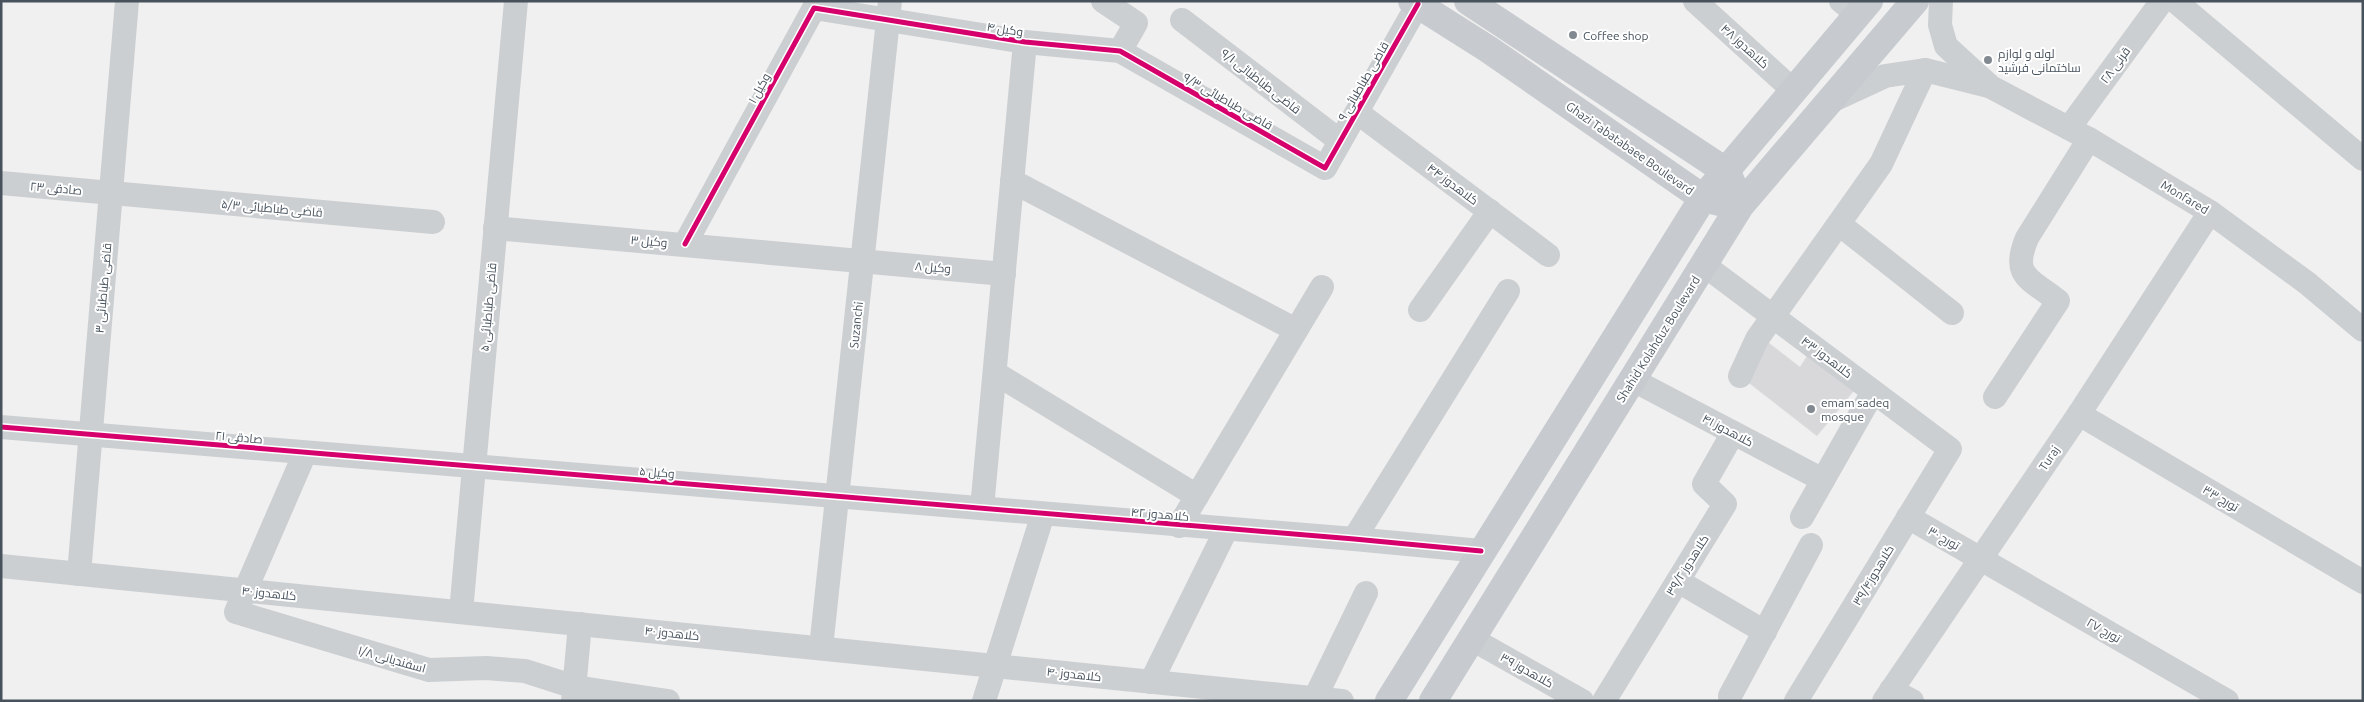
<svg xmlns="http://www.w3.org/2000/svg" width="2364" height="702" font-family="Ubuntu,Cairo,sans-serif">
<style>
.building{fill:#d8d8da;stroke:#e2e2e3}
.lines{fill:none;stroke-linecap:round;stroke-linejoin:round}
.minor{stroke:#cccfd1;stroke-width:24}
.major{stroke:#c7cbcf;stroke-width:28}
.cycleway-casing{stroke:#fff;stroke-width:8}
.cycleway{stroke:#d6006c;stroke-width:5}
.poi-dot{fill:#828990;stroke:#fff;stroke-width:2}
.labels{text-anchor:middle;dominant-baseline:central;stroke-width:4;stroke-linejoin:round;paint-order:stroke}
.street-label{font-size:12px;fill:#47525d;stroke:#fff}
.poi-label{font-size:12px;fill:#47525d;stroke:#fff;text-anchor:start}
</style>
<rect width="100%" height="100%" fill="#f1f0f0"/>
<!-- building -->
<path class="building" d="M 1760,336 L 1800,367 L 1813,347 L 1861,382 L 1817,436 L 1740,376 Z"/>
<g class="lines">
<!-- minor -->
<g class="minor">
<path d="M 1103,1 L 1136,23 L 1120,51"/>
<path d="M 1695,1 L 1794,91"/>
<path d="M 1841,1 L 1858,15"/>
<path d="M 1941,1 L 1940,25 L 1946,46 L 1991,87 L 2089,139 L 2210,212 L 2307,283 L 2363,330"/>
<path d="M 2175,1 L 2363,159"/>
<path d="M 1182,20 L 1340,141"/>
<path d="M 1831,101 L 1885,76 L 1925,70 L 1989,86"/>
<path d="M 1358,113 L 1548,255"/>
<path d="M 2069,128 L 2162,1"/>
<path d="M 1012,181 L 1296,330"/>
<path d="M 1,183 L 433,222"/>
<path d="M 1839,224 L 1952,313"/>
<path d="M 495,228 L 1004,274"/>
<path d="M 685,244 L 814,8 L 1025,42 L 1120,51 L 1325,168 L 1418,4"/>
<path d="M 1704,265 L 1950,449 L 1796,701"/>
<path d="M 1420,310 L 1490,211"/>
<path d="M 995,373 L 1197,496"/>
<path d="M 1740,376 L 1757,339 L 1881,164 L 1925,70"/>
<path d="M 1633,380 L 1823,480"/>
<path d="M 1995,397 L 2058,301 C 2029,278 2011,276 2027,238 L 2089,139"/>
<path d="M 2079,414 L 2363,582"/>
<path d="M 1,427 L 1354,539 L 1481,551"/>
<path d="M 305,453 L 236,612 L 429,670 L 486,668 L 525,671 L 575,687 L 668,701"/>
<path d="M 982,508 L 1025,42"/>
<path d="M 1802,517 L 1873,392"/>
<path d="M 1908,517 L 2227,701"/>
<path d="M 1179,526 L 1322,287"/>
<path d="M 1354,539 L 1508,291"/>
<path d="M 1,566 L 1342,701"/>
<path d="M 79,574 L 127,1"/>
<path d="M 1678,581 L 1765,632"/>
<path d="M 461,612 L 516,1"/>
<path d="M 1472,639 L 1582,701"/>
<path d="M 821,648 L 890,1"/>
<path d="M 1151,682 L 1226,530"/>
<path d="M 1891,690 L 1912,701"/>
<path d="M 1730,696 L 1811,545"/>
<path d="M 1315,698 L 1366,593"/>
<path d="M 573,701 L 580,624"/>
<path d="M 984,701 L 1043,514"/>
<path d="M 1604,701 L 1725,504 L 1704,484 L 1733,433"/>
<path d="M 1884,701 L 2079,414 L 2210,212"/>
</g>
<!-- major -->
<g class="major">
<path d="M 1412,1 L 1488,49 L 1703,198 L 1719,202"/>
<path d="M 1468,1 L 1727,172 L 1734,188"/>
<path d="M 1389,701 L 1703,198 L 1869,1"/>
<path d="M 1433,701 L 1740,206 L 1915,1"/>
</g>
<defs>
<g id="cycleway">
<path d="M 685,244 L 814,8 L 1025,42 L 1120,51 L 1325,168 L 1418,4"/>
<path d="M 1,427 L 1354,539 L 1481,551"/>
</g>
</defs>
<!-- cycleway casing -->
<use href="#cycleway" class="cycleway-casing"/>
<!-- cycleway -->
<use href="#cycleway" class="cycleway"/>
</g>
<!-- markers -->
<g class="poi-dot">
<circle cx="1573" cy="35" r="5"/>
<circle cx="1988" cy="60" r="5"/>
<circle cx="1811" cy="409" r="5"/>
</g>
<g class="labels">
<!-- street labels -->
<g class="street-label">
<text transform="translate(1005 29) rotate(9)">وکيل ۴</text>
<text transform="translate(1745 46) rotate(42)">کلاهدوز ۴۸</text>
<text transform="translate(2115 65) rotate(-54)">قرنی ۲۸</text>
<text transform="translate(1261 81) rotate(38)">قاضی طباطبائی ۹/۱</text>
<text transform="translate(1363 81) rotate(-60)">قاضی طباطبائی ۹</text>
<text transform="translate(759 88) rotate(-61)">وکيل ۱</text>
<text transform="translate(1228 101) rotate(30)">قاضی طباطبائی ۹/۳</text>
<text transform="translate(1630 148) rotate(35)">Ghazi Tabatabaee Boulevard</text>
<text transform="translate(1453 184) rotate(37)">کلاهدوز ۴۴</text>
<text transform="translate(56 188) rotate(5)">صادقی ۲۳</text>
<text transform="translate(2185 197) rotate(31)">Monfared</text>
<text transform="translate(272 208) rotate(5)">قاضی طباطبائی ۵/۳</text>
<text transform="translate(649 241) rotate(5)">وکيل ۳</text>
<text transform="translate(933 267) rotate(5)">وکيل ۸</text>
<text transform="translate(103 288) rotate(-85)">قاضی طباطبائی ۳</text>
<text transform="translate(488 307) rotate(-85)">قاضی طباطبائی ۵</text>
<text transform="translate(856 325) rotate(-84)">Suzanchi</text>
<text transform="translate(1658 339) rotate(-58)">Shahid Kolahduz Boulevard</text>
<text transform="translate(1827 357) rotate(37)">کلاهدوز ۴۳</text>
<text transform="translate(1728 430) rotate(28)">کلاهدوز ۴۱</text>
<text transform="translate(239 437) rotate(5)">صادقی ۲۱</text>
<text transform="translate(2049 458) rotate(-56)">Turaj</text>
<text transform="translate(657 472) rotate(5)">وکيل ۵</text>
<text transform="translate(2221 498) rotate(31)">تورج ۳۳</text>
<text transform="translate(1160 514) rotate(5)">کلاهدوز ۴۲</text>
<text transform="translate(1944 538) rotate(30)">تورج ۳۰</text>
<text transform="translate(1687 565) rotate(-58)">کلاهدوز ۳۹/۲</text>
<text transform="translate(1873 575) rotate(-59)">کلاهدوز۳۹/۴</text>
<text transform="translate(269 593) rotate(6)">کلاهدوز ۴۰</text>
<text transform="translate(2104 630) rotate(30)">تورج ۲۷</text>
<text transform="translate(672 633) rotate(6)">کلاهدوز ۴۰</text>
<text transform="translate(392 659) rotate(16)">اسفندیانی ۱/۸</text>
<text transform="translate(1527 670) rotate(29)">کلاهدوز ۳۹</text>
<text transform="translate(1074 674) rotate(6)">کلاهدوز ۴۰</text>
</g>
<!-- poi labels -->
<g class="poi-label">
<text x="1583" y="35">Coffee shop</text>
<text x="1998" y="53">لوله و لوازم<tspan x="1998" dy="14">ساختمانی فرشید</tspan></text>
<text x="1821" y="402">emam sadeq<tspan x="1821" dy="14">mosque</tspan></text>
</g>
</g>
<!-- border -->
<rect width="2364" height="702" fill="none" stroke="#47525d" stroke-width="5"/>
</svg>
